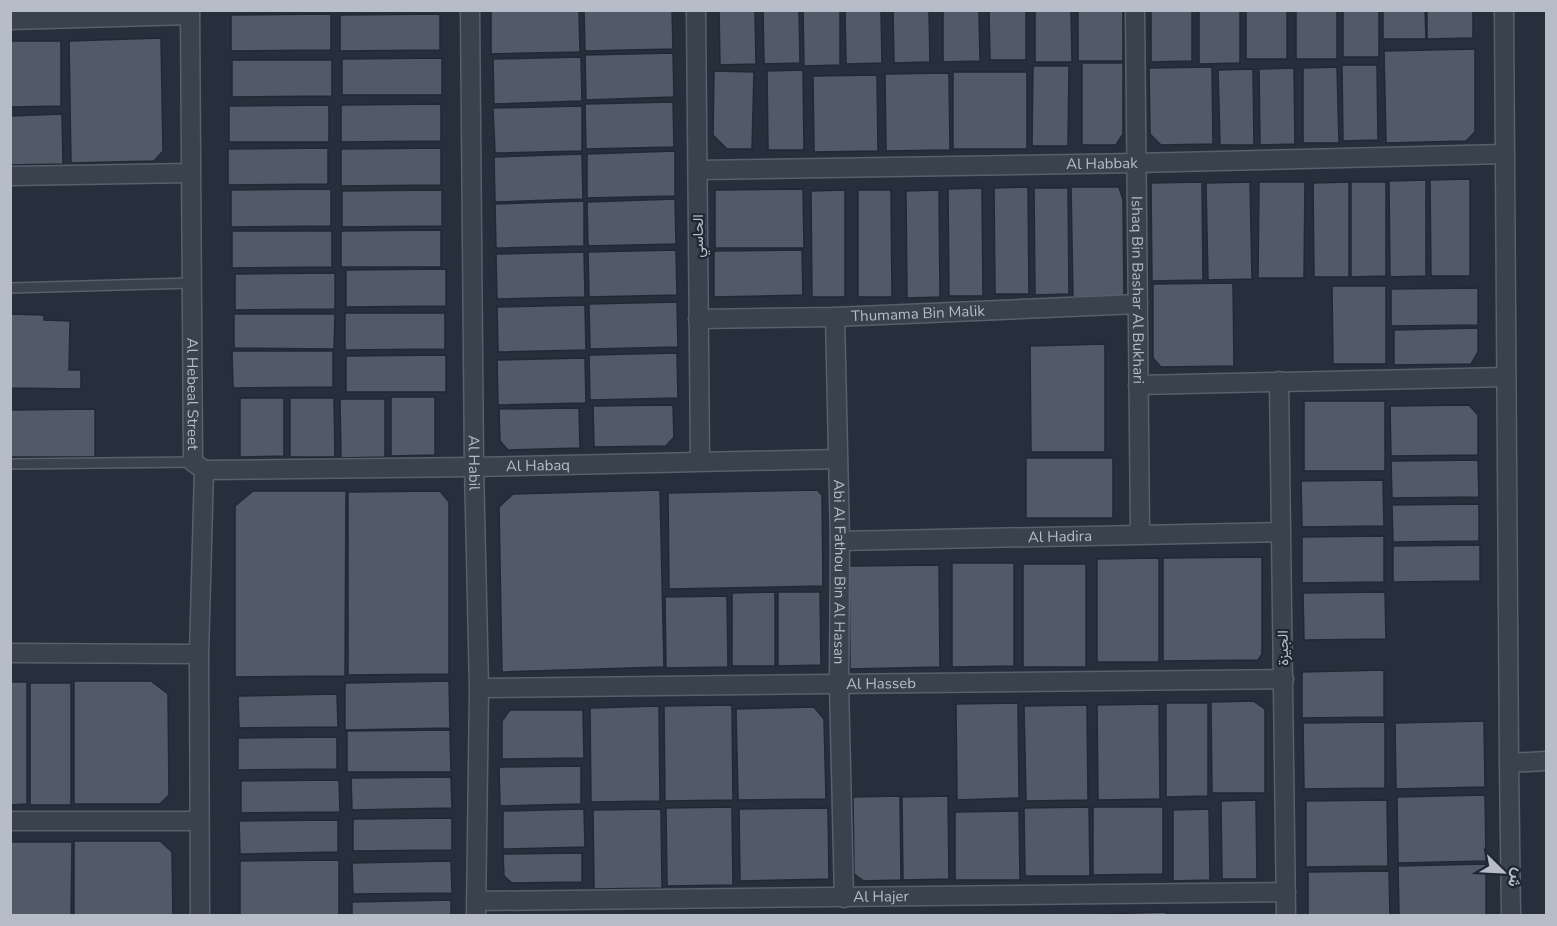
<svg xmlns="http://www.w3.org/2000/svg" width="1557" height="926" font-family="'Nunito Sans',Vazirmatn,sans-serif">
<style>
.building{fill:#505a68;stroke:#212934;stroke-width:1.5}
.lines{fill:none;stroke-linecap:round;stroke-linejoin:round}
.service-casing{stroke:#58606b;stroke-width:12}
.minor-casing{stroke:#58606b;stroke-width:21}
.service{stroke:#3a424d;stroke-width:9}
.minor{stroke:#3a424d;stroke-width:18}
.labels{text-anchor:middle;dominant-baseline:central;stroke-width:4.5;stroke-linejoin:round;paint-order:stroke}
.street-label{font-size:15px;fill:#b6bdc8;stroke:#1f2732}
</style>
<rect width="100%" height="100%" fill="#26303d"/>
<!-- building -->
<g class="building">
<path d="M 491,10 L 579,10 L 580,52 L 491,54 Z"/>
<path d="M 584,10 L 672,10 L 673,49 L 585,51 Z"/>
<path d="M 719,10 L 755,10 L 756,64 L 720,65 Z"/>
<path d="M 763,10 L 799,10 L 800,63 L 764,64 Z"/>
<path d="M 803,10 L 840,10 L 840,65 L 804,66 Z"/>
<path d="M 845,10 L 881,10 L 882,63 L 846,64 Z"/>
<path d="M 893,10 L 929,10 L 930,62 L 894,63 Z"/>
<path d="M 943,10 L 979,10 L 980,61 L 943,62 Z"/>
<path d="M 989,10 L 1026,10 L 1026,60 L 990,60 Z"/>
<path d="M 1035,10 L 1071,10 L 1072,62 L 1035,62 Z"/>
<rect x="1078" y="10" width="45" height="51"/>
<path d="M 1151,10 L 1192,10 L 1192,61 L 1151,62 Z"/>
<path d="M 1199,10 L 1240,10 L 1240,63 L 1199,64 Z"/>
<rect x="1246" y="10" width="41" height="49"/>
<rect x="1296" y="10" width="41" height="49"/>
<rect x="1343" y="10" width="36" height="47"/>
<path d="M 1383,10 L 1425,10 L 1426,39 L 1383,39 Z"/>
<path d="M 1427,10 L 1473,10 L 1473,38 L 1427,39 Z"/>
<path d="M 331,14 L 331,50 L 231,51 L 231,15 Z"/>
<path d="M 440,14 L 440,50 L 340,51 L 340,15 Z"/>
<path d="M 161,38 L 163,151 L 154,161 L 71,163 L 69,41 Z"/>
<path d="M 10,41 L 61,41 L 61,106 L 10,107 Z"/>
<path d="M 1475,49 L 1475,132 L 1466,141 L 1386,143 L 1384,51 Z"/>
<path d="M 673,53 L 674,97 L 586,100 L 585,55 Z"/>
<path d="M 581,57 L 582,101 L 494,104 L 493,59 Z"/>
<path d="M 442,58 L 442,95 L 342,95 L 342,59 Z"/>
<path d="M 232,60 L 332,60 L 332,96 L 232,97 Z"/>
<path d="M 1082,63 L 1123,63 L 1123,134 L 1116,145 L 1082,145 Z"/>
<path d="M 1342,65 L 1377,65 L 1378,140 L 1343,141 Z"/>
<path d="M 1033,66 L 1069,66 L 1068,146 L 1032,146 Z"/>
<path d="M 1212,67 L 1213,144 L 1161,145 L 1150,134 L 1149,68 Z"/>
<path d="M 1337,67 L 1339,143 L 1303,143 L 1303,68 Z"/>
<path d="M 1294,68 L 1295,144 L 1260,145 L 1259,69 Z"/>
<path d="M 1253,69 L 1254,145 L 1220,145 L 1218,70 Z"/>
<path d="M 803,70 L 804,150 L 768,150 L 767,71 Z"/>
<path d="M 714,71 L 754,72 L 752,149 L 727,149 L 713,135 Z"/>
<rect x="953" y="72" width="74" height="77"/>
<path d="M 949,73 L 950,150 L 886,151 L 885,74 Z"/>
<path d="M 877,75 L 878,151 L 814,152 L 813,76 Z"/>
<path d="M 673,102 L 674,147 L 586,149 L 585,104 Z"/>
<path d="M 441,104 L 441,141 L 341,142 L 341,105 Z"/>
<path d="M 329,105 L 329,142 L 229,142 L 229,106 Z"/>
<path d="M 582,106 L 582,151 L 495,153 L 493,108 Z"/>
<path d="M 62,114 L 63,164 L 10,165 L 10,116 Z"/>
<path d="M 328,148 L 328,184 L 228,185 L 228,149 Z"/>
<path d="M 441,148 L 441,185 L 341,186 L 341,149 Z"/>
<path d="M 675,151 L 675,196 L 587,198 L 587,154 Z"/>
<path d="M 582,154 L 583,199 L 495,202 L 494,157 Z"/>
<path d="M 1470,179 L 1470,276 L 1431,276 L 1430,180 Z"/>
<path d="M 1426,180 L 1426,276 L 1390,277 L 1389,181 Z"/>
<path d="M 1202,182 L 1203,280 L 1152,281 L 1151,183 Z"/>
<path d="M 1250,182 L 1252,279 L 1208,280 L 1206,183 Z"/>
<path d="M 1259,182 L 1305,182 L 1304,278 L 1258,278 Z"/>
<path d="M 1349,182 L 1349,277 L 1314,277 L 1313,183 Z"/>
<path d="M 1351,182 L 1386,182 L 1386,276 L 1351,277 Z"/>
<path d="M 1028,187 L 1029,294 L 995,294 L 994,188 Z"/>
<path d="M 1071,187 L 1119,187 L 1123,200 L 1124,296 L 1073,297 Z"/>
<path d="M 982,188 L 983,296 L 949,296 L 948,189 Z"/>
<path d="M 1034,188 L 1068,188 L 1069,294 L 1035,295 Z"/>
<path d="M 331,189 L 331,226 L 231,227 L 231,190 Z"/>
<path d="M 803,189 L 804,248 L 715,248 L 715,190 Z"/>
<path d="M 442,190 L 442,226 L 342,227 L 342,191 Z"/>
<path d="M 845,190 L 845,297 L 812,297 L 811,191 Z"/>
<path d="M 858,190 L 891,190 L 892,297 L 858,297 Z"/>
<path d="M 939,190 L 940,297 L 907,298 L 906,191 Z"/>
<path d="M 675,199 L 676,244 L 588,246 L 587,202 Z"/>
<path d="M 584,201 L 584,246 L 496,248 L 495,204 Z"/>
<path d="M 441,230 L 441,267 L 341,267 L 341,231 Z"/>
<path d="M 232,231 L 332,231 L 332,267 L 232,268 Z"/>
<path d="M 676,250 L 677,295 L 589,297 L 588,252 Z"/>
<path d="M 802,250 L 803,295 L 714,297 L 714,251 Z"/>
<path d="M 584,252 L 585,297 L 497,299 L 496,254 Z"/>
<path d="M 446,269 L 446,306 L 346,307 L 346,270 Z"/>
<path d="M 335,273 L 335,309 L 235,310 L 235,274 Z"/>
<path d="M 1233,283 L 1234,366 L 1161,367 L 1153,358 L 1153,284 Z"/>
<path d="M 1332,286 L 1386,286 L 1386,364 L 1333,364 Z"/>
<path d="M 1478,288 L 1478,325 L 1391,326 L 1391,289 Z"/>
<path d="M 677,302 L 678,347 L 590,349 L 589,304 Z"/>
<path d="M 585,305 L 586,350 L 498,352 L 497,307 Z"/>
<path d="M 345,313 L 445,313 L 445,349 L 345,350 Z"/>
<path d="M 10,314 L 44,315 L 44,320 L 70,321 L 69,370 L 81,370 L 81,389 L 10,388 Z"/>
<path d="M 234,314 L 335,314 L 334,349 L 234,348 Z"/>
<path d="M 1478,328 L 1478,352 L 1471,364 L 1394,365 L 1394,330 Z"/>
<path d="M 1105,344 L 1105,452 L 1031,452 L 1030,346 Z"/>
<path d="M 232,351 L 333,351 L 333,387 L 233,388 Z"/>
<path d="M 677,353 L 678,398 L 590,400 L 589,355 Z"/>
<path d="M 446,355 L 446,392 L 346,392 L 346,356 Z"/>
<path d="M 585,358 L 586,403 L 498,405 L 497,360 Z"/>
<path d="M 391,397 L 435,397 L 435,455 L 391,456 Z"/>
<path d="M 240,398 L 284,398 L 284,456 L 240,457 Z"/>
<path d="M 290,398 L 334,398 L 335,457 L 290,457 Z"/>
<path d="M 340,399 L 385,399 L 385,457 L 341,458 Z"/>
<rect x="1304" y="401" width="81" height="70"/>
<path d="M 673,405 L 674,437 L 666,446 L 594,447 L 593,406 Z"/>
<path d="M 1469,405 L 1478,415 L 1478,455 L 1391,456 L 1390,406 Z"/>
<path d="M 579,408 L 580,448 L 508,450 L 500,441 L 499,409 Z"/>
<path d="M 95,409 L 95,457 L 10,457 L 10,410 Z"/>
<rect x="1026" y="458" width="87" height="60"/>
<path d="M 1478,460 L 1479,497 L 1392,498 L 1391,461 Z"/>
<path d="M 1383,480 L 1384,526 L 1302,527 L 1301,481 Z"/>
<path d="M 660,490 L 664,667 L 502,672 L 499,507 L 513,494 Z"/>
<path d="M 817,490 L 822,495 L 823,586 L 669,589 L 668,493 Z"/>
<path d="M 253,491 L 346,491 L 345,676 L 235,677 L 235,506 Z"/>
<path d="M 440,491 L 449,502 L 449,674 L 348,675 L 348,492 Z"/>
<path d="M 1479,504 L 1479,541 L 1393,542 L 1392,505 Z"/>
<path d="M 1384,536 L 1384,582 L 1302,583 L 1302,537 Z"/>
<path d="M 1480,545 L 1480,581 L 1393,582 L 1393,546 Z"/>
<path d="M 1262,557 L 1262,654 L 1258,660 L 1163,661 L 1163,558 Z"/>
<path d="M 1159,558 L 1159,662 L 1097,662 L 1097,559 Z"/>
<path d="M 952,563 L 1014,563 L 1014,666 L 952,667 Z"/>
<rect x="1023" y="564" width="63" height="103"/>
<path d="M 939,565 L 940,667 L 850,669 L 849,566 Z"/>
<path d="M 775,592 L 775,666 L 732,666 L 732,593 Z"/>
<path d="M 778,592 L 820,592 L 821,665 L 778,666 Z"/>
<path d="M 1385,592 L 1386,639 L 1304,640 L 1303,593 Z"/>
<path d="M 727,596 L 728,667 L 666,668 L 665,597 Z"/>
<path d="M 1384,670 L 1384,717 L 1302,718 L 1302,672 Z"/>
<path d="M 74,681 L 151,681 L 168,694 L 169,795 L 160,804 L 74,804 Z"/>
<path d="M 449,681 L 450,728 L 345,730 L 345,683 Z"/>
<path d="M 10,682 L 27,682 L 27,804 L 10,805 Z"/>
<rect x="30" y="683" width="41" height="122"/>
<path d="M 337,694 L 338,727 L 239,728 L 238,696 Z"/>
<path d="M 1253,701 L 1265,709 L 1265,793 L 1212,793 L 1211,702 Z"/>
<path d="M 1018,703 L 1019,798 L 957,800 L 956,704 Z"/>
<path d="M 1166,703 L 1208,703 L 1208,796 L 1166,797 Z"/>
<path d="M 1159,704 L 1160,799 L 1098,800 L 1097,705 Z"/>
<path d="M 732,705 L 733,800 L 665,801 L 664,706 Z"/>
<path d="M 1087,705 L 1088,800 L 1026,801 L 1024,706 Z"/>
<path d="M 659,706 L 660,801 L 591,802 L 590,708 Z"/>
<path d="M 814,707 L 824,719 L 826,799 L 738,800 L 736,709 Z"/>
<path d="M 510,710 L 583,710 L 584,758 L 502,759 L 502,721 Z"/>
<path d="M 1484,721 L 1485,787 L 1396,789 L 1395,723 Z"/>
<path d="M 1385,722 L 1385,788 L 1304,789 L 1303,723 Z"/>
<path d="M 450,730 L 451,772 L 347,772 L 347,731 Z"/>
<path d="M 337,737 L 337,769 L 238,770 L 238,738 Z"/>
<path d="M 581,766 L 581,804 L 500,806 L 499,767 Z"/>
<path d="M 451,777 L 452,808 L 352,810 L 351,778 Z"/>
<path d="M 339,780 L 340,812 L 241,813 L 241,781 Z"/>
<path d="M 1485,795 L 1486,861 L 1398,863 L 1397,797 Z"/>
<path d="M 900,796 L 901,880 L 864,881 L 854,874 L 853,797 Z"/>
<path d="M 948,796 L 949,879 L 903,880 L 902,797 Z"/>
<path d="M 1256,800 L 1257,879 L 1222,879 L 1221,801 Z"/>
<path d="M 1387,800 L 1388,866 L 1306,867 L 1306,801 Z"/>
<path d="M 732,807 L 733,885 L 667,886 L 666,808 Z"/>
<path d="M 1089,807 L 1090,876 L 1025,876 L 1024,808 Z"/>
<path d="M 1093,807 L 1163,807 L 1163,874 L 1093,875 Z"/>
<path d="M 828,808 L 829,879 L 740,881 L 739,809 Z"/>
<path d="M 584,809 L 585,847 L 503,849 L 503,811 Z"/>
<path d="M 661,809 L 662,888 L 594,889 L 593,810 Z"/>
<path d="M 1209,809 L 1210,880 L 1173,881 L 1173,810 Z"/>
<path d="M 1019,811 L 1020,880 L 955,880 L 955,812 Z"/>
<path d="M 452,818 L 452,850 L 353,851 L 353,819 Z"/>
<path d="M 338,820 L 338,852 L 240,854 L 239,821 Z"/>
<path d="M 74,841 L 160,841 L 172,852 L 173,916 L 74,916 Z"/>
<path d="M 10,842 L 72,842 L 71,916 L 10,916 Z"/>
<path d="M 582,853 L 582,882 L 512,883 L 504,876 L 503,854 Z"/>
<path d="M 339,860 L 339,916 L 240,916 L 240,861 Z"/>
<path d="M 451,861 L 452,893 L 353,894 L 352,863 Z"/>
<path d="M 1486,864 L 1486,916 L 1399,916 L 1398,866 Z"/>
<path d="M 1389,871 L 1390,916 L 1308,916 L 1308,872 Z"/>
<path d="M 451,900 L 451,916 L 352,916 L 352,902 Z"/>
<path d="M 1166,912 L 1166,916 L 1103,916 L 1103,914 Z"/>
</g>
<g class="lines">
<defs>
<g id="service">
<path d="M 10,288 L 191,283"/>
<path d="M 10,464 L 193,462"/>
</g>
<g id="minor">
<path id="s1" d="M 190,10 L 193,462 L 204,470 L 199,654 L 200,916"/>
<path id="s2" d="M 470,10 L 474,467 L 479,688 L 476,916"/>
<path d="M 696,10 L 700,461"/>
<path id="s3" d="M 1135,10 L 1140,534"/>
<path d="M 1504,10 L 1509,763 L 1546,761"/>
<path d="M 10,20 L 190,15"/>
<path id="s4" d="M 698,170 L 1136,163 L 1504,154"/>
<path d="M 10,176 L 191,173"/>
<path id="s5" d="M 835,317 L 840,541 L 839,684 L 844,898"/>
<path id="s6" d="M 698,319 L 835,317 L 1138,304"/>
<path d="M 1279,381 L 1286,916"/>
<path d="M 1138,385 L 1506,377"/>
<path id="s7" d="M 204,470 L 474,467 L 837,459"/>
<path id="s8" d="M 840,541 L 1281,532"/>
<path d="M 10,653 L 199,654"/>
<path id="s9" d="M 479,688 L 1284,679"/>
<path d="M 1509,763 L 1511,916"/>
<path d="M 10,821 L 199,821"/>
<path id="s10" d="M 476,901 L 1286,892"/>
</g>
</defs>
<!-- service casing -->
<use href="#service" class="service-casing"/>
<!-- minor casing -->
<use href="#minor" class="minor-casing"/>
<!-- service -->
<use href="#service" class="service"/>
<!-- minor -->
<use href="#minor" class="minor"/>
</g>
<g class="labels">
<!-- street labels -->
<g class="street-label">
<text stroke="none"><textPath href="#s4" startOffset="404">Al Habbak</textPath></text>
<text transform="translate(698 236) rotate(-90)">الحاسي</text>
<text stroke="none"><textPath href="#s3" startOffset="280">Ishaq Bin Bashar Al Bukhari</textPath></text>
<text stroke="none"><textPath href="#s6" startOffset="220">Thumama Bin Malik</textPath></text>
<text stroke="none"><textPath href="#s1" startOffset="384">Al Hebeal Street</textPath></text>
<text stroke="none"><textPath href="#s2" startOffset="453">Al Habil</textPath></text>
<text stroke="none"><textPath href="#s7" startOffset="334">Al Habaq</textPath></text>
<text stroke="none"><textPath href="#s8" startOffset="220">Al Hadira</textPath></text>
<text stroke="none"><textPath href="#s5" startOffset="255">Abi Al Fathou Bin Al Hasan</textPath></text>
<text transform="translate(1283 648) rotate(-91)">الجيزة</text>
<text stroke="none"><textPath href="#s9" startOffset="402">Al Hasseb</textPath></text>
<text stroke="none"><textPath href="#s10" startOffset="405">Al Hajer</textPath></text>
</g>
</g>
<!-- border -->
<rect width="1557" height="926" fill="none" stroke="#b6bdc8" stroke-width="24"/>
<!-- north arrow -->
<g transform="translate(1503 872) rotate(114)" stroke="#1f2732" stroke-width="4.5" paint-order="stroke">
<path d="M0-4.5L10 22L0 15L-10 22Z" fill="#b6bdc8"/>
<text y="-9" font-size="16" font-weight="bold" text-anchor="middle" fill="#b6bdc8">ش</text>
</g>
</svg>
